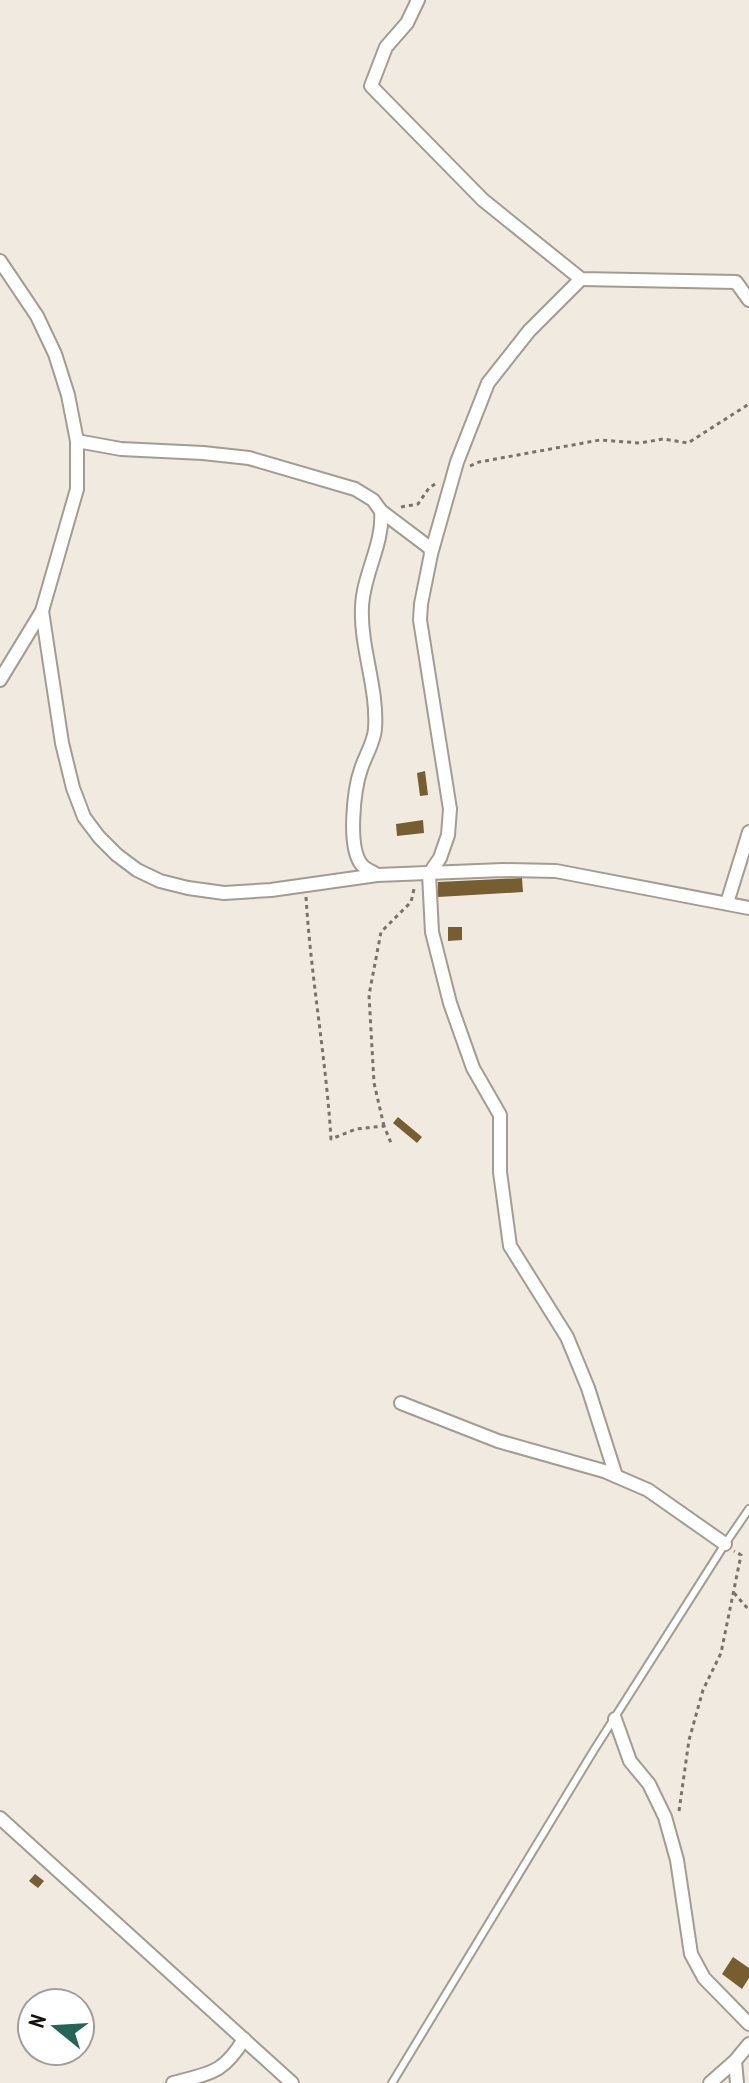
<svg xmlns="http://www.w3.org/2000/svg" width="749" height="2083" font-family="'PT Sans Narrow',sans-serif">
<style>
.building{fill:#775e31}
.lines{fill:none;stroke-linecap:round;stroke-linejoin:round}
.lane-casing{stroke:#a29c92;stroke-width:10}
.street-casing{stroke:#a29c92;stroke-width:16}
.path{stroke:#78746d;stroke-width:3;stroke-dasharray:4 4;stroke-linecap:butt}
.lane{stroke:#fff;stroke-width:6}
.street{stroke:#fff;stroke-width:12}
</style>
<rect width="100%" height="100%" fill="#f1eae0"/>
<!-- building -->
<g class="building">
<path d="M 425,771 L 428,795 L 420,796 L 417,773 Z"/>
<path d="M 423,820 L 424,833 L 397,836 L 396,824 Z"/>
<path d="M 522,878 L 523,892 L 438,897 L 438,882 Z"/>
<path d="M 448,927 L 462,927 L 462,940 L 448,941 Z"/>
<path d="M 398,1117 L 422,1137 L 417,1143 L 393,1123 Z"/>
<path d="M 35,1874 L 44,1881 L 38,1888 L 29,1881 Z"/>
<path d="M 733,1957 L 749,1968 L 749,1978 L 742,1989 L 722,1974 Z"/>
</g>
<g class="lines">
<defs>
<path id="lane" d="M 392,2083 L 594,1750 L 725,1544 L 749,1509"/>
<g id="street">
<path d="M 418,0 L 407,23 L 386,47 L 371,86 L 483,200 L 581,279 L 736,282 L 749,300"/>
<path d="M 0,261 L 37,316 L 55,354 L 68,395 L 77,441 L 77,489 L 42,611 L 0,680"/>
<path d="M 77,441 L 121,449 L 203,453 L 249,458 L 355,489 L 373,500 L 381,511 L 430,548 L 431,554 L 421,604 L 420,620 L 450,809 L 448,835 L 440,858 L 429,874 L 432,932 L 450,1003 L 473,1068 L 500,1115 L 500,1172 L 510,1246 L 567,1337 L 588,1388 L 616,1476"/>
<path d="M 431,554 L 457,462 L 488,383 L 529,331 L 581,279"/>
<path d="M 42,611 L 62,743 L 73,788 L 84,817 L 99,837 L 117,855 L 137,870 L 160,881 L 188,888 L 224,893 L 271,890 L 377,875 L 503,870 L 556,871 L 749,908"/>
<path d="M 377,875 C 373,872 365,869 362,865 C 347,848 354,789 361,769 C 365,756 374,743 375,729 C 378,688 360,647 362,607 C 363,574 384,544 381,511"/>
<path d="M 727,903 L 749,832"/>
<path d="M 401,1403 L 498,1441 L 604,1471 L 648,1490 L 725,1544"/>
<path d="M 615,1719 L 630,1761 L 649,1784 L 665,1817 L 677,1860 L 691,1954 L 704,1978 L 749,2024"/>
<path d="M 0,1818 L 292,2083"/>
<path d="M 735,2061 L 737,2083"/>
<path d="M 173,2083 C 210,2073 223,2074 244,2039"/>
<path d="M 710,2083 L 735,2061 L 749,2044"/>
</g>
</defs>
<!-- lane casing -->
<use href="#lane" class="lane-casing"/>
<!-- street casing -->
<use href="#street" class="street-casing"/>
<!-- path -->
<g class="path">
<path d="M 470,466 L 479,462 L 600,440 L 640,443 L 663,439 L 688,443 L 749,404"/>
<path d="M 401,507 L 418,504 L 429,488 L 435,484"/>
<path d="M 306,897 C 311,978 326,1058 331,1139 L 356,1129 L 384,1126 L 391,1143"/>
<path d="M 384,1126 L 374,1083 L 369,995 L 381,932 L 411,902 L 414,889"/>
<path d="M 734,1593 L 749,1610"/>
<path d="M 679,1811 L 689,1740 L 703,1690 L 721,1653 L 741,1555 L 734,1551"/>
</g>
<!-- lane -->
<use href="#lane" class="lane"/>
<!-- street -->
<use href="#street" class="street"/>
</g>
<!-- north arrow -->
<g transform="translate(56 2027) rotate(288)"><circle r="38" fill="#ffffff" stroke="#a09f9e" stroke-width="2"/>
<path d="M0-6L14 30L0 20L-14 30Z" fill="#236656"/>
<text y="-12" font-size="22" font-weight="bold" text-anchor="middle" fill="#12100c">N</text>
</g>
</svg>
